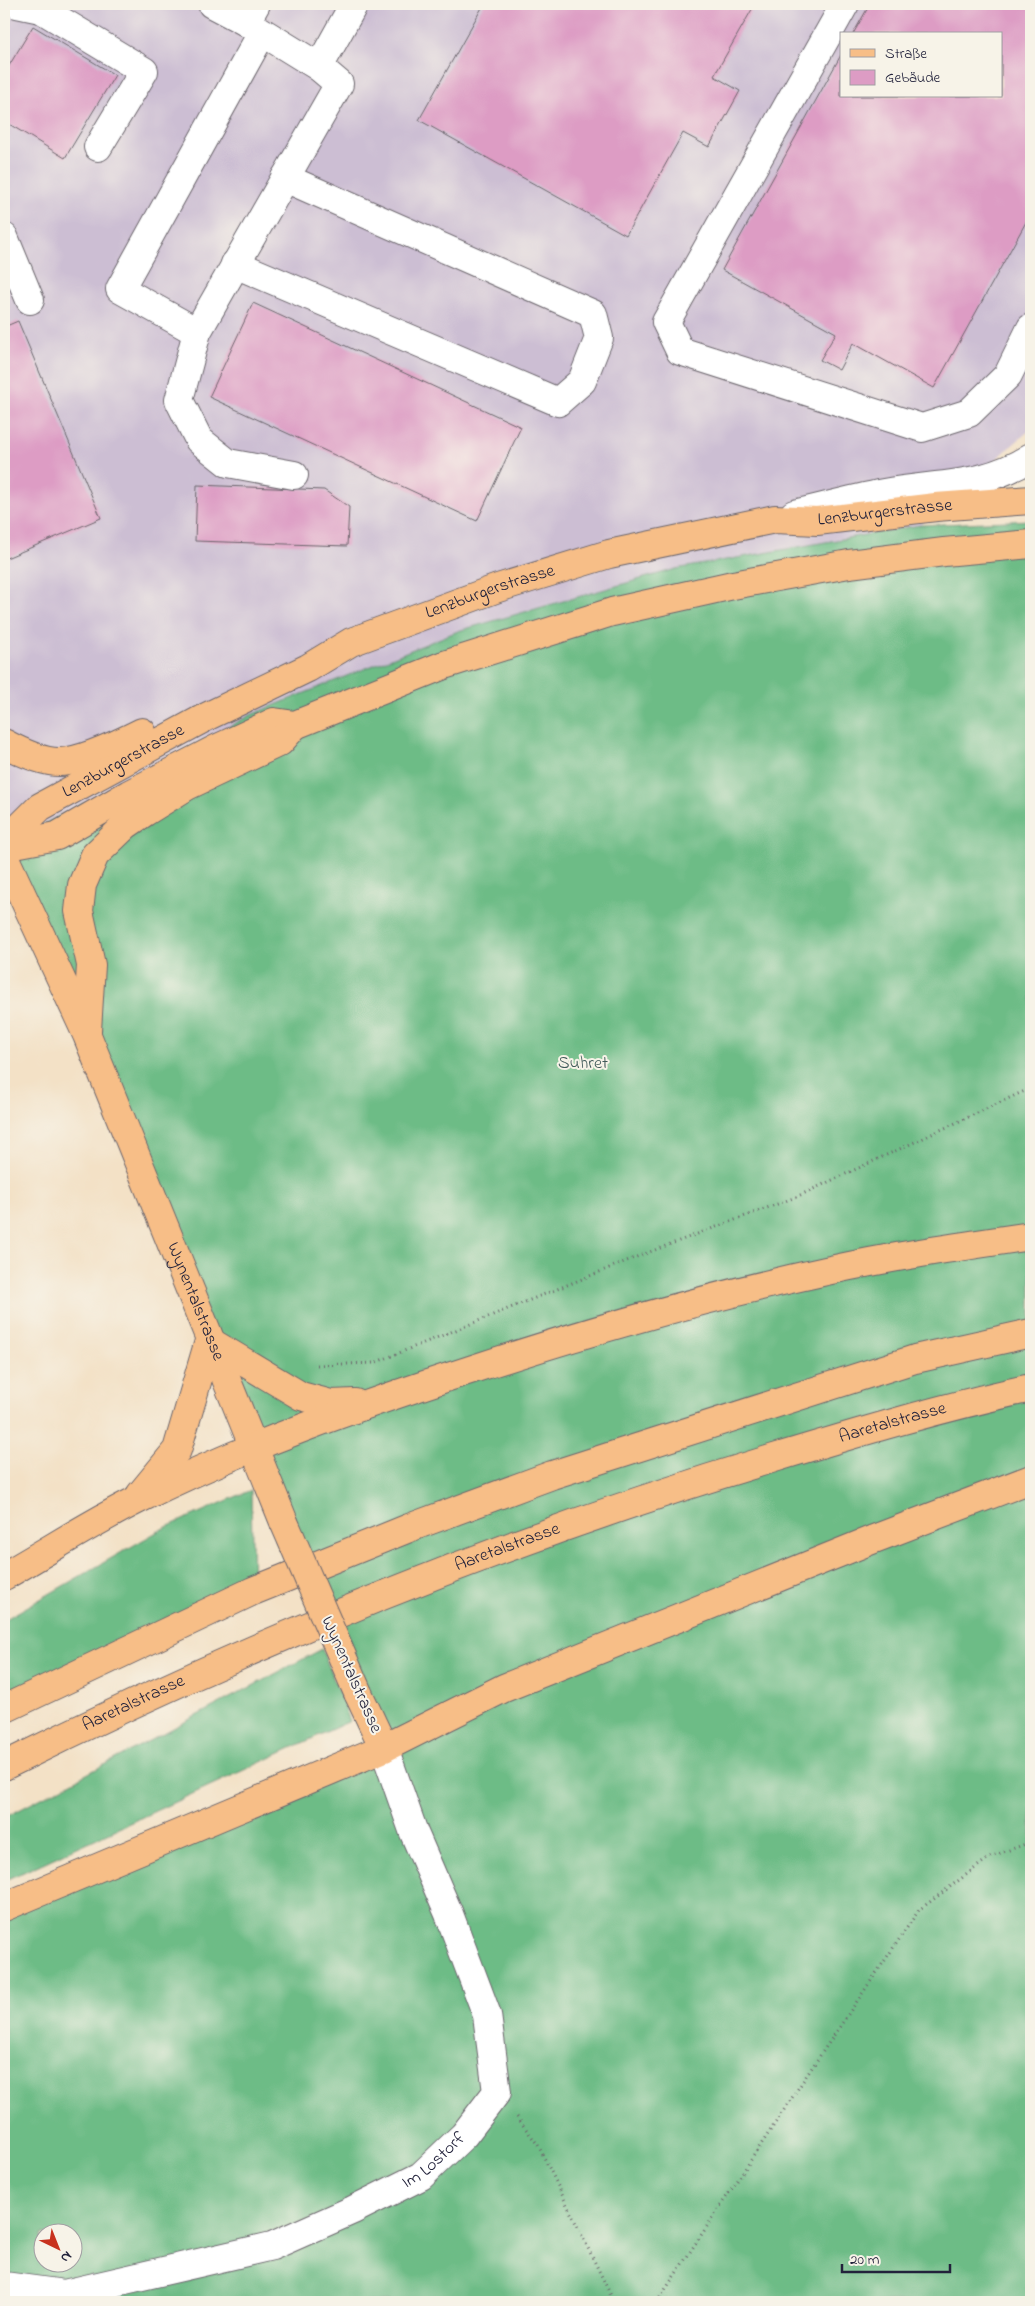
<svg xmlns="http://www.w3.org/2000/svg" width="1035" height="2306" font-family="'Indie Flower',sans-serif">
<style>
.industrial{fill:#ccbed3;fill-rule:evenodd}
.forest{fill:#6dbc86;stroke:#486f60;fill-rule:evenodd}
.building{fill:#dd9cc4}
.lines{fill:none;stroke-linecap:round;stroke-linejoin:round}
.minor-casing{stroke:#6b656c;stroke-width:30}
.major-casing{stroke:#6b656c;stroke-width:30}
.highway-casing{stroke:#6b656c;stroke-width:30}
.path{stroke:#6b656c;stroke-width:3;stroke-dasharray:1 4;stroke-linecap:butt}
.minor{stroke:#fff;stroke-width:28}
.major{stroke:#f7be87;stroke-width:28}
.highway{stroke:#f7be87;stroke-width:28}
.major-bridge-casing{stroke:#6b656c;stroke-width:30;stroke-linecap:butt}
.major-bridge{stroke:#f7be87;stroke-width:28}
.labels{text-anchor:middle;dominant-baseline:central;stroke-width:4;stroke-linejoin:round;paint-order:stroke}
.street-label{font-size:18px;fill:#22223b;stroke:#f7f3e8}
.park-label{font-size:18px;fill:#405a59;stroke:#f7f3e8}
</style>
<rect width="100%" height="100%" fill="#f7f3e8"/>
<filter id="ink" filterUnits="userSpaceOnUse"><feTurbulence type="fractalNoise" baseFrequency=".02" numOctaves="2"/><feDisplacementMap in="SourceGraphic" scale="10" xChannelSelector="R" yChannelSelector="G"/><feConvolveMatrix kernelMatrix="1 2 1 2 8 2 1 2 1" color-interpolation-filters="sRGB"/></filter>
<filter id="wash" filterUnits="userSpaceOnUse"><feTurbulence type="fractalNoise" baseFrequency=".0096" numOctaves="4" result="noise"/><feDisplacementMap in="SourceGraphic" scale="20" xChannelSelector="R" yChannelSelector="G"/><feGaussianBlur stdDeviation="1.12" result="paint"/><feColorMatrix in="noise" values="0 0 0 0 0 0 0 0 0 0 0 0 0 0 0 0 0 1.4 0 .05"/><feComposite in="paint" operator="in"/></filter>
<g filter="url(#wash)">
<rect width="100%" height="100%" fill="#f3e1c6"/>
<!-- industrial -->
<path class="industrial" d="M 4,4 L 1031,4 L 1031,429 L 920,525 L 676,569 L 458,631 L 253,714 L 4,845 ZM 841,34 L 1001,34 L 1001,96 L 841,96 Z"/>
<!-- forest -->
<g class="forest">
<path d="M 1031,520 L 1031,2302 L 4,2302 L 4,1907 L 383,1748 L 4,845 L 253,714 L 458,631 L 676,569 L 920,525 ZM 42,2234 L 72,2234 L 72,2264 L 42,2264 Z"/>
<path d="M 251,1490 L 253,1591 L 4,1709 L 4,1620 L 162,1529 Z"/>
<path d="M 322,1649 L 350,1721 L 4,1881 L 4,1818 Z"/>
</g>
<g id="blocks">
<!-- building -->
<g class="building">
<path d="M 484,4 L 755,4 L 714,76 L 740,91 L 709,147 L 683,133 L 626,235 L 419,120 Z"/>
<path d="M 870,4 L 1031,4 L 1031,213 L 934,388 L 853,343 L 839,370 L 820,360 L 836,333 L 722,270 L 841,55 L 841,96 L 1001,96 L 1001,34 L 853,34 Z"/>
<path d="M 33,26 L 115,75 L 65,158 L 4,121 L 4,74 Z"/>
<path d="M 253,303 L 521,427 L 477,521 L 209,397 Z"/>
<path d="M 18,321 L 101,518 L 4,559 L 4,327 Z"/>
<path d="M 197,485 L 324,490 L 349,507 L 347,546 L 195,541 Z"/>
</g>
</g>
</g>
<g filter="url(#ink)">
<use href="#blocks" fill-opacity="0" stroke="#6b656c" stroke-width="1"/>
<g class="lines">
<defs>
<g id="minor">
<path d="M 17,4 L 41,9 L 144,71 L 98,147"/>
<path d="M 212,4 L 246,22 L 256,4"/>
<path d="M 845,4 L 666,322 L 680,351 L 922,428 L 969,413 L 1008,375 L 1031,328"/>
<path d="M 246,22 L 319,67 L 354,4"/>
<path d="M 262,33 L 120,289 L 197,332 L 339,84 L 319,67"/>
<path d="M 4,237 L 30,300"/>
<path d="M 235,264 L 558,402 L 582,381 L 599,338 L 593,314 L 285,178"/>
<path d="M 197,332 L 179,400 L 199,440 L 228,463 L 294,475"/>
<path d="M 794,514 C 824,507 854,499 884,493 C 936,483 984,488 1031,457"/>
<path id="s1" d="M 4,2286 L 64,2294 L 272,2246 L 353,2210 L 421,2176 L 464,2135 L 497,2092 L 487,2015 L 449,1914 L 414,1833 L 384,1748"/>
</g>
<g id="major">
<path d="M 4,743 C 19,751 41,762 59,762 C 81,762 122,742 142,732"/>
<path id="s2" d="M 4,843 L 40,807 L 208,716 L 308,668 L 351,642 L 498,588 L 609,554 L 775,519 L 817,521 L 936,507 L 1031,500"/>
<path d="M 4,846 L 57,836 L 129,794 L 218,748 L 274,722 L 295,725 L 444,665 L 612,612 L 733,585 L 849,564 L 944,552 L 1031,544"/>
<path id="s3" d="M 4,856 L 87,1035 L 284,1522"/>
<path d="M 87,1031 L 91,965 L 79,911 L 82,885 L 95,855 L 126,825 L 145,812 L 187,786 L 280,742 L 295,725"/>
<path d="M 358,1693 L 384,1748"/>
</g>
<g id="highway">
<path d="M 140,1495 L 177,1450 L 209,1341 L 301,1396 L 331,1404 L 355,1403"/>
<path d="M 4,1576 C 48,1551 91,1523 137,1500 C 244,1446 359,1406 473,1369 C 589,1331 706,1297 826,1271 C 894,1256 963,1246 1031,1236"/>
<path d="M 4,1709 L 253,1591 L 409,1528 L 552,1475 L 915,1359 L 1031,1333"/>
<path id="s4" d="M 4,1766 C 251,1643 506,1539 771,1459 C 857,1433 943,1407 1031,1388"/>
<path d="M 4,1907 L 384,1748 L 504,1688 L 874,1539 L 1031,1479"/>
</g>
</defs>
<!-- minor casing -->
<use href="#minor" class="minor-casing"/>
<!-- major casing -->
<use href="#major" class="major-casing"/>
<!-- highway casing -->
<use href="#highway" class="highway-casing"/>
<!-- path -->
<g class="path">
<path d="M 317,1365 L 374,1363 L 639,1256 L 796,1197 L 1031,1088"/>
<path d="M 517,2117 L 538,2145 L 614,2302"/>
<path d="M 657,2302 L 811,2069 L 919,1910 L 990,1857 L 1031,1842"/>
</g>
<!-- minor -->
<use href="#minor" class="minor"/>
<!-- major -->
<use href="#major" class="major"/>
<!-- highway -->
<use href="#highway" class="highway"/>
<defs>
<path id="major-bridge" d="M 284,1522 L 358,1693"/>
</defs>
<!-- major-bridge casing -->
<use href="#major-bridge" class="major-bridge-casing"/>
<!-- major-bridge -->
<use href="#major-bridge" class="major-bridge"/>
</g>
</g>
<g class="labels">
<!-- street labels -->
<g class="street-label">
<text stroke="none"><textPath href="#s2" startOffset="956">Lenzburgerstrasse</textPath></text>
<text stroke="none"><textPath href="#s2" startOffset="551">Lenzburgerstrasse</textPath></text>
<text stroke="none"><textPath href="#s2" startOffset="146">Lenzburgerstrasse</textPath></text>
<text stroke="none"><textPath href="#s3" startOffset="485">Wynentalstrasse</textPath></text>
<text stroke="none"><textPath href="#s4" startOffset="954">Aaretalstrasse</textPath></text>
<text stroke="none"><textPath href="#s4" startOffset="549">Aaretalstrasse</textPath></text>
<text transform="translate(351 1675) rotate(66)">Wynentalstrasse</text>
<text stroke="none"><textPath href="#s4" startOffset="144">Aaretalstrasse</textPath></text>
<text stroke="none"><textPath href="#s1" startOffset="458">Im Lostorf</textPath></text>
</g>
<!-- park labels -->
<g class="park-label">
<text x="583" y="1064">Suhret</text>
</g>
</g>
<!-- margin -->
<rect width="1035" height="2306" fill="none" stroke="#f7f3e8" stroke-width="20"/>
<!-- legend -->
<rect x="840" y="32" width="162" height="65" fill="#f7f3e8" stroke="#a29fa3"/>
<rect x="850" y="49" width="25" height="8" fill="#f7be87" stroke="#a29fa3"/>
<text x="885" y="58" font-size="15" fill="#22223b">Straße</text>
<rect x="850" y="70" width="25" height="15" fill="#dd9cc4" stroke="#a29fa3"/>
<text x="885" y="82" font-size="15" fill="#22223b">Gebäude</text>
<!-- north arrow -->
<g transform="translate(58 2248) rotate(137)"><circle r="24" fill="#f7f3e8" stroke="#a29fa3"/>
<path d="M0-4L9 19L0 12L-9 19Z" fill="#c8321e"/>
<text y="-8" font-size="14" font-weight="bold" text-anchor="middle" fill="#22223b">N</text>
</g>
<!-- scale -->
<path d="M842 2264v8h108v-8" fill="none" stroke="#22223b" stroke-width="2.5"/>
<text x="850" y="2264" font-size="15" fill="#22223b" stroke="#f7f3e8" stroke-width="4" paint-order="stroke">20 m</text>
</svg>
